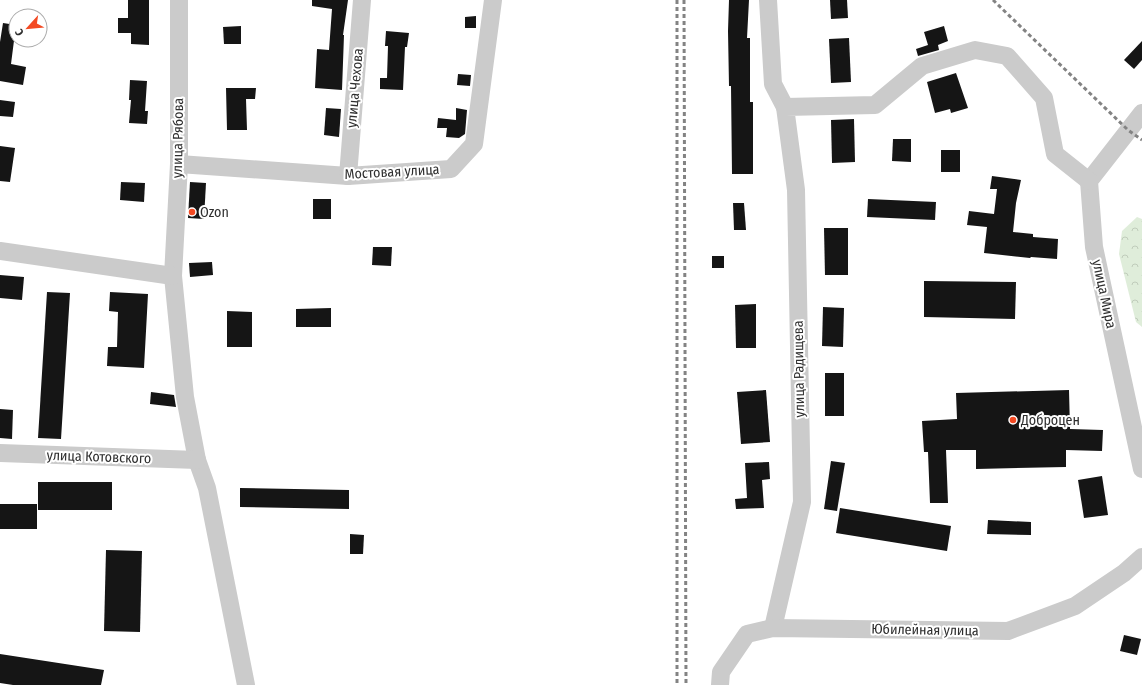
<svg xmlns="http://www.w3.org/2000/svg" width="1142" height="685" font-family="'Fira Sans Condensed',sans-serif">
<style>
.forest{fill:url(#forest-crowns)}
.building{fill:#151515}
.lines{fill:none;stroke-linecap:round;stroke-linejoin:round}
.minor{stroke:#cbcbcb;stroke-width:18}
.rail{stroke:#838383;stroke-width:3;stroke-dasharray:4 3;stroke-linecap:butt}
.poi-dot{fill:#f34922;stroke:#fff;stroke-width:1.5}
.labels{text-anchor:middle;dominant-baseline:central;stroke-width:4;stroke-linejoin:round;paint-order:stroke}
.street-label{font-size:14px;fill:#2e2e2e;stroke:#fff}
.poi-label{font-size:14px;fill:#2e2e2e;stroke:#fff;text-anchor:start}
</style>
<defs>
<pattern id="forest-crowns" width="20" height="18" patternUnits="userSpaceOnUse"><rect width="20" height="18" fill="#dfedda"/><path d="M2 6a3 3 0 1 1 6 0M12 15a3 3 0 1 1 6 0" fill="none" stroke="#c0ccbb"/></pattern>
</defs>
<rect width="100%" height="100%" fill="#fff"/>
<!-- forest -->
<path class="forest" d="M 1137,217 L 1142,219 L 1142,327 L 1136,322 L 1119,254 L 1122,231 Z"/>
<!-- building -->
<g class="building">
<path d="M 128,0 L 149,0 L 149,45 L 131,44 L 131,33 L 118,33 L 118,18 L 128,18 Z"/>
<path d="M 312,0 L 348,0 L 343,35 L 344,35 L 342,90 L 315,88 L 317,49 L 329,50 L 332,9 L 312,6 Z"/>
<path d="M 729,0 L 749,0 L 747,38 L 750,38 L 750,102 L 753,102 L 753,174 L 732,174 L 731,86 L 729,86 L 728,31 Z"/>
<path d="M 830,0 L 847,0 L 848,18 L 831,19 Z"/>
<path d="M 476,16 L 476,28 L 465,28 L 465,17 Z"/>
<path d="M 3,23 L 16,25 L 11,64 L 26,67 L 23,85 L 0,81 L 0,42 Z"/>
<path d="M 241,26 L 241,44 L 224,44 L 223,27 Z"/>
<path d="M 944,26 L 948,41 L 938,45 L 939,50 L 918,56 L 916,49 L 928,45 L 924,32 Z"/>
<path d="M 386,31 L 409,33 L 407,47 L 405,47 L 403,90 L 380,89 L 380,78 L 387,78 L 388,46 L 385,46 Z"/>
<path d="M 849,38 L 851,82 L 831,83 L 829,39 Z"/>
<path d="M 1142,41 L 1142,60 L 1134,69 L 1124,60 Z"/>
<path d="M 956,73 L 968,108 L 951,113 L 950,109 L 935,113 L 927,82 Z"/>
<path d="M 458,74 L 471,75 L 470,86 L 457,85 Z"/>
<path d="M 130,80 L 147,81 L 145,111 L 148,111 L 147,124 L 129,123 L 131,100 L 129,100 Z"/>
<path d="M 226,88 L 256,88 L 255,99 L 246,99 L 247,130 L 227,130 Z"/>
<path d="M 0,100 L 15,102 L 13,117 L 0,116 Z"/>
<path d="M 326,108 L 341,109 L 339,137 L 324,135 Z"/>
<path d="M 456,108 L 467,110 L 465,134 L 459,138 L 446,137 L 447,128 L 437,128 L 438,118 L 456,120 Z"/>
<path d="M 854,119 L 855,162 L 832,163 L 831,120 Z"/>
<path d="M 893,139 L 911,139 L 911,162 L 892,161 Z"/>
<path d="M 0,146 L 15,148 L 10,182 L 0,181 Z"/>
<rect x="941" y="150" width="19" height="22"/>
<path d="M 992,176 L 1021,180 L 1016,203 L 1013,232 L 1033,234 L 1033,237 L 1058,239 L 1057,259 L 1031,257 L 1030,258 L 984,253 L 987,227 L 967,225 L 969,211 L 994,214 L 997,189 L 990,189 Z"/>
<path d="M 121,182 L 145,183 L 144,202 L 120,200 Z"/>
<path d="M 190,182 L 206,183 L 204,219 L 188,218 Z"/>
<rect x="313" y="199" width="18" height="20"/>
<path d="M 868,199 L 936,202 L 935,220 L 867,217 Z"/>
<path d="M 733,203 L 744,203 L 746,230 L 734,230 Z"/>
<path d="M 824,228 L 848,228 L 848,275 L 825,275 Z"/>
<path d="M 373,247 L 392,247 L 391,266 L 372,265 Z"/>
<rect x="712" y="256" width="12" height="12"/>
<path d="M 212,262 L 213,275 L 190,277 L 189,263 Z"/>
<path d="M 0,275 L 24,277 L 22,300 L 0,298 Z"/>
<path d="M 924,281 L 1016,282 L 1015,319 L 924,317 Z"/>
<path d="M 47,292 L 70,293 L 61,439 L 38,438 Z"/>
<path d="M 110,292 L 148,294 L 144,368 L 107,366 L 108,347 L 117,347 L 118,312 L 109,311 Z"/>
<path d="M 756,304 L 756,348 L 736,348 L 735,305 Z"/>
<path d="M 823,307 L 844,308 L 843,347 L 822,346 Z"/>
<path d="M 331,308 L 331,327 L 296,327 L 296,309 Z"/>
<path d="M 227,311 L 252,312 L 252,347 L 227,347 Z"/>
<rect x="825" y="373" width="19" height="43"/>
<path d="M 766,390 L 770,442 L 741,444 L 737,392 Z"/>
<path d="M 1069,390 L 1070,429 L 1103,430 L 1102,451 L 1066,450 L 1066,467 L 976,469 L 976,450 L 946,450 L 948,503 L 930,503 L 928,452 L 924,452 L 922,421 L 957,419 L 956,393 Z"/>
<path d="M 151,392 L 174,395 L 176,407 L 150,404 Z"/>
<path d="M 0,409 L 13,410 L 12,439 L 0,438 Z"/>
<path d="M 831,461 L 845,463 L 837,511 L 824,509 Z"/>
<path d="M 769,462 L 770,479 L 762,480 L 764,508 L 736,509 L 735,499 L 747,498 L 745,463 Z"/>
<path d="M 1102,476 L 1108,515 L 1084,518 L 1078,480 Z"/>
<rect x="38" y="482" width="74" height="28"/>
<path d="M 240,488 L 349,490 L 349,509 L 240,507 Z"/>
<rect x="0" y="504" width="37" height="25"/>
<path d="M 840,508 L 951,526 L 947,551 L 836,533 Z"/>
<path d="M 988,520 L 1031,522 L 1031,535 L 987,534 Z"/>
<path d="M 350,534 L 364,535 L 363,554 L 350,554 Z"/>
<path d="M 106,550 L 142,551 L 140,632 L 104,631 Z"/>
<path d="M 1124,635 L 1141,639 L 1137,655 L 1120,651 Z"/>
<path d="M 0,654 L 104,670 L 101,685 L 13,685 L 0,683 Z"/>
</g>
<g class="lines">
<!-- minor -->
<g class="minor">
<path d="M 179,0 L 179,164 L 173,276 L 185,397 L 197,460 L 207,488 L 246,685"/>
<path d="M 768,0 L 773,84 L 785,107"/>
<path d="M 1142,113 L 1089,181 L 1094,247 L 1142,469"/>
<path d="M 179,164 L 348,176 L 451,169 L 474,144 L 493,0"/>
<path d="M 348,176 L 362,0"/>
<path d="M 0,251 L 173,276"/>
<path d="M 0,453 L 197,460"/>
<path d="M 773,628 L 802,502 L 796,190 L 785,107 L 875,105 L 922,66 L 975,50 L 1007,56 L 1044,98 L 1055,154 L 1089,181"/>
<path d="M 720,685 L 721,672 L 747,634 L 773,628 L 1008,631 L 1075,606 L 1124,573 L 1142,557"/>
</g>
<!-- rail -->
<g class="rail">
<path d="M 677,0 L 677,685"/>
<path d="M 684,0 L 686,685"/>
<path d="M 993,0 L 1128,130 L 1142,140"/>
</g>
</g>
<!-- markers -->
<g class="poi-dot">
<circle cx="192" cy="212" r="4"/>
<circle cx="1013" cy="420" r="4"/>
</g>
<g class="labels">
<!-- street labels -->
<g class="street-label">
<text transform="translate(355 88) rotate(-85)">улица Чехова</text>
<text transform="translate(178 138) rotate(-89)">улица Рябова</text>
<text transform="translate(392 172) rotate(-3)">Мостовая улица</text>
<text transform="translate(1104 294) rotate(78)">улица Мира</text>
<text transform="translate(799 369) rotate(-91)">улица Радищева</text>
<text transform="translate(99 457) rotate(2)">улица Котовского</text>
<text transform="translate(925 630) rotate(1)">Юбилейная улица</text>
</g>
<!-- poi labels -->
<g class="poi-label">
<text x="200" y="212">Ozon</text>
<text x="1021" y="420">Доброцен</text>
</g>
</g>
<!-- north arrow -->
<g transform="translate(28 28) rotate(243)"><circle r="19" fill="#ffffff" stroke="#ababab"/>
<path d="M0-3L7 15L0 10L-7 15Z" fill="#f34922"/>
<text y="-6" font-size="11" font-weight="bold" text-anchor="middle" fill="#2e2e2e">С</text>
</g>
</svg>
